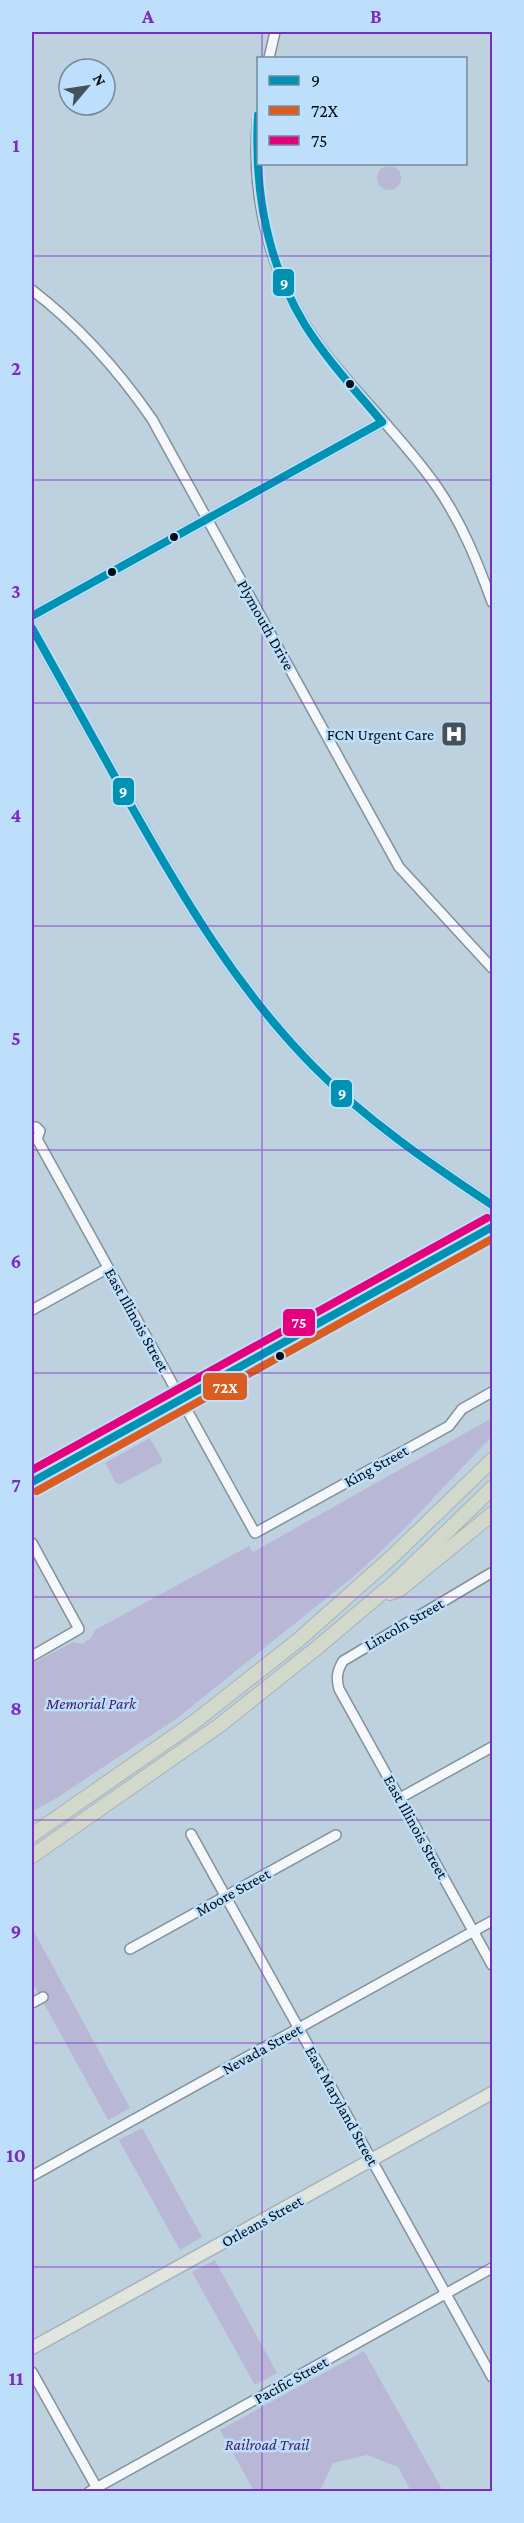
<svg xmlns="http://www.w3.org/2000/svg" width="524" height="2523" font-family="'Crimson Pro',serif">
<style>
.green{fill:#b8b8d6}
.lines{fill:none;stroke-linecap:round;stroke-linejoin:round}
.minor-casing{stroke:#83919b;stroke-width:12}
.major-casing{stroke:#a8b1b8;stroke-width:15}
.highway-casing{stroke:#a8b1b8;stroke-width:16}
.minor{stroke:#f5f8fa;stroke-width:9}
.major{stroke:#e0e5dd;stroke-width:12}
.highway{stroke:#d2d9cb;stroke-width:14}
.bus-1-casing{stroke:#bddffb;stroke-width:12}
.bus-2-casing{stroke:#bddffb;stroke-width:12}
.bus-3-casing{stroke:#bddffb;stroke-width:12}
.bus-1{stroke:#0092b2;stroke-width:8}
.bus-2{stroke:#da5c21;stroke-width:8}
.bus-3{stroke:#e5007d;stroke-width:8}
.grid{fill:none;stroke:#7b2cbf;stroke-width:1.5;stroke-opacity:0.55}
.bus-dot{fill:#030d15;stroke:#bddffb;stroke-width:2}
.labels{text-anchor:middle;dominant-baseline:central;stroke-width:5;stroke-linejoin:round;paint-order:stroke}
.street-label{font-size:16px;fill:#030d15;stroke:#bddffb}
.poi-label{font-size:16px;fill:#030d15;stroke:#bddffb;text-anchor:end}
.park-label{font-size:16px;font-style:italic;fill:#411b67;stroke:#bddffb}
.line-badge{stroke:#bddffb;stroke-width:2}
.badge-label{font-size:16px;text-anchor:middle;font-weight:bold;fill:#fff}
.neatline{fill:none;stroke:#7b2cbf;stroke-width:2}
.grid-label{font-size:20px;text-anchor:middle;font-weight:bold;fill:#7b2cbf}
</style>
<rect width="100%" height="100%" fill="#bed1df"/>
<!-- green -->
<g class="green">
<circle cx="389" cy="178" r="12"/>
<path d="M 492,1418 L 492,1436 L 405,1528 L 359,1572 L 176,1719 L 58,1797 L 32,1812 L 32,1664 L 73,1642 L 82,1644 L 91,1638 L 95,1630 L 249,1546 L 253,1552 Z"/>
<path d="M 150,1438 L 162,1459 L 162,1462 L 121,1484 L 116,1483 L 105,1463 Z"/>
<path d="M 32,1928 L 130,2108 L 108,2120 L 32,1982 Z"/>
<path d="M 142,2128 L 202,2237 L 180,2250 L 119,2140 Z"/>
<path d="M 215,2260 L 277,2373 L 255,2385 L 192,2272 Z"/>
<path d="M 364,2351 L 443,2491 L 411,2491 L 398,2467 L 367,2455 L 333,2463 L 320,2491 L 254,2491 L 220,2430 Z"/>
</g>
<g class="lines">
<defs>
<g id="minor">
<path d="M 269,58 L 275,32"/>
<path d="M 258,115 C 249,202 273,289 329,358 C 364,402 405,441 437,487 C 462,523 477,561 492,602"/>
<path d="M 32,290 C 79,326 118,370 152,419 L 399,867 L 492,968"/>
<path d="M 32,616 L 382,422"/>
<path d="M 32,628 C 63,685 95,741 127,798 C 181,894 235,987 313,1066 C 368,1122 428,1162 492,1205"/>
<path d="M 32,1127 L 36,1127 L 40,1131 L 37,1139"/>
<path d="M 37,1139 L 255,1533 L 449,1426 L 462,1409 L 492,1392"/>
<path d="M 32,1310 L 108,1268"/>
<path d="M 32,1543 L 79,1629 L 32,1656"/>
<path d="M 491,1573 L 343,1661 C 337,1671 336,1678 339,1689 L 492,1965"/>
<path d="M 400,1798 L 492,1747"/>
<path d="M 191,1834 L 492,2377"/>
<path d="M 130,1949 L 336,1835"/>
<path d="M 32,2003 L 43,1997"/>
<path d="M 32,2176 L 492,1921"/>
<path d="M 32,2372 L 98,2490"/>
<path d="M 89,2492 L 492,2268"/>
</g>
<g id="major">
<path d="M 32,1482 L 492,1227"/>
<path d="M 32,2348 L 492,2093"/>
</g>
<g id="highway">
<path d="M 390,1593 L 400,1589 L 492,1514"/>
<path d="M 303,1636 L 393,1556 L 492,1460"/>
<path d="M 312,1652 L 396,1581 L 492,1488"/>
<path d="M 32,1835 L 193,1723 L 301,1638"/>
<path d="M 32,1856 L 220,1725 L 309,1654"/>
</g>
</defs>
<!-- minor casing -->
<use href="#minor" class="minor-casing"/>
<!-- major casing -->
<use href="#major" class="major-casing"/>
<!-- highway casing -->
<use href="#highway" class="highway-casing"/>
<!-- minor -->
<use href="#minor" class="minor"/>
<!-- major -->
<use href="#major" class="major"/>
<!-- highway -->
<use href="#highway" class="highway"/>
<defs>
<g id="bus-1">
<path d="M 258,115 C 254,189 266,261 305,325 C 327,360 356,391 382,422"/>
<path d="M 32,616 L 382,422"/>
<path d="M 32,628 C 64,686 97,744 129,802 C 182,896 237,989 313,1066 C 366,1120 429,1163 492,1205"/>
<path d="M 32,1482 L 492,1227"/>
</g>
<path id="bus-2" d="M 37,1491 L 492,1239"/>
<path id="bus-3" d="M 32,1470 L 487,1218"/>
</defs>
<!-- bus-1 casing -->
<use href="#bus-1" class="bus-1-casing"/>
<!-- bus-2 casing -->
<use href="#bus-2" class="bus-2-casing"/>
<!-- bus-3 casing -->
<use href="#bus-3" class="bus-3-casing"/>
<!-- bus-1 -->
<use href="#bus-1" class="bus-1"/>
<!-- bus-2 -->
<use href="#bus-2" class="bus-2"/>
<!-- bus-3 -->
<use href="#bus-3" class="bus-3"/>
</g>
<!-- grid -->
<path class="grid" d="M 262,32 L 262,58M 262,164 L 262,2492M 32,256 L 492,256M 32,480 L 492,480M 32,703 L 492,703M 32,926 L 492,926M 32,1150 L 492,1150M 32,1373 L 492,1373M 32,1597 L 492,1597M 32,1820 L 492,1820M 32,2043 L 492,2043M 32,2267 L 492,2267"/>
<!-- icons -->
<defs>
<symbol id="hospital-square" viewBox="-11 -11 22 22"><rect x="-9" y="-9" width="18" height="18" rx="4" fill="#44525c" stroke="#bddffb"/><path d="M-5-5h3v3.5h4V-5h3V5h-3V1.5h-4V5h-3Z" fill="#fff"/></symbol>
</defs>
<g fill-rule="evenodd">
<use href="#hospital-square" x="439" y="719" width="30" height="30"/>
</g>
<!-- markers -->
<g class="bus-dot">
<circle cx="350" cy="384" r="5"/>
<circle cx="174" cy="537" r="5"/>
<circle cx="112" cy="572" r="5"/>
<circle cx="280" cy="1356" r="5"/>
</g>
<g class="labels">
<!-- street labels -->
<g class="street-label">
<text transform="translate(266 625) rotate(61)">Plymouth Drive</text>
<text transform="translate(137 1320) rotate(61)">East Illinois Street</text>
<text transform="translate(376 1466) rotate(-29)">King Street</text>
<text transform="translate(404 1624) rotate(-30)">Lincoln Street</text>
<text transform="translate(416 1827) rotate(61)">East Illinois Street</text>
<text transform="translate(233 1892) rotate(-29)">Moore Street</text>
<text transform="translate(262 2049) rotate(-29)">Nevada Street</text>
<text transform="translate(342 2106) rotate(61)">East Maryland Street</text>
<text transform="translate(262 2221) rotate(-29)">Orleans Street</text>
<text transform="translate(291 2380) rotate(-29)">Pacific Street</text>
</g>
<!-- poi labels -->
<g class="poi-label">
<text x="434" y="734">FCN Urgent Care</text>
</g>
<!-- park labels -->
<g class="park-label">
<text x="91" y="1703">Memorial Park</text>
<text x="267" y="2444">Railroad Trail</text>
</g>
</g>
<g class="line-badge">
<rect x="272" y="268" width="23" height="29" rx="6" fill="#0092b2"/>
<rect x="112" y="777" width="23" height="29" rx="6" fill="#0092b2"/>
<rect x="330" y="1079" width="23" height="29" rx="6" fill="#0092b2"/>
<rect x="282" y="1308" width="34" height="29" rx="6" fill="#e5007d"/>
<rect x="202" y="1372" width="46" height="29" rx="6" fill="#da5c21"/>
</g>
<g class="badge-label">
<text x="284" y="289">9</text>
<text x="123" y="797">9</text>
<text x="342" y="1099">9</text>
<text x="299" y="1328">75</text>
<text x="225" y="1393">72X</text>
</g>
<!-- border -->
<rect width="524" height="2523" fill="none" stroke="#bddffb" stroke-width="66"/>
<!-- legend -->
<rect x="257" y="57" width="210" height="108" fill="#bddffb" stroke="#738b9f" stroke-width="1.5"/>
<rect x="269" y="76" width="30" height="9" fill="#0092b2" stroke="#738b9f" stroke-width="1.5"/>
<text x="311" y="87" font-size="18" fill="#030d15">9</text>
<rect x="269" y="106" width="30" height="9" fill="#da5c21" stroke="#738b9f" stroke-width="1.5"/>
<text x="311" y="117" font-size="18" fill="#030d15">72X</text>
<rect x="269" y="136" width="30" height="9" fill="#e5007d" stroke="#738b9f" stroke-width="1.5"/>
<text x="311" y="147" font-size="18" fill="#030d15">75</text>
<!-- north arrow -->
<g transform="translate(87 87) rotate(61)"><circle r="28" fill="#bddffb" stroke="#738b9f" stroke-width="1.5"/>
<path d="M0-4.5L10 22L0 15L-10 22Z" fill="#44525c"/>
<text y="-9" font-size="16" font-weight="bold" text-anchor="middle" fill="#030d15">N</text>
</g>
<rect x="33" y="33" width="458" height="2457" class="neatline"/>
<g class="grid-label">
<text x="148" y="23">A</text>
<text x="376" y="23">B</text>
<text x="16" y="152">1</text>
<text x="16" y="375">2</text>
<text x="16" y="598">3</text>
<text x="16" y="822">4</text>
<text x="16" y="1045">5</text>
<text x="16" y="1268">6</text>
<text x="16" y="1492">7</text>
<text x="16" y="1715">8</text>
<text x="16" y="1938">9</text>
<text x="16" y="2162">10</text>
<text x="16" y="2385">11</text>
</g>
</svg>
